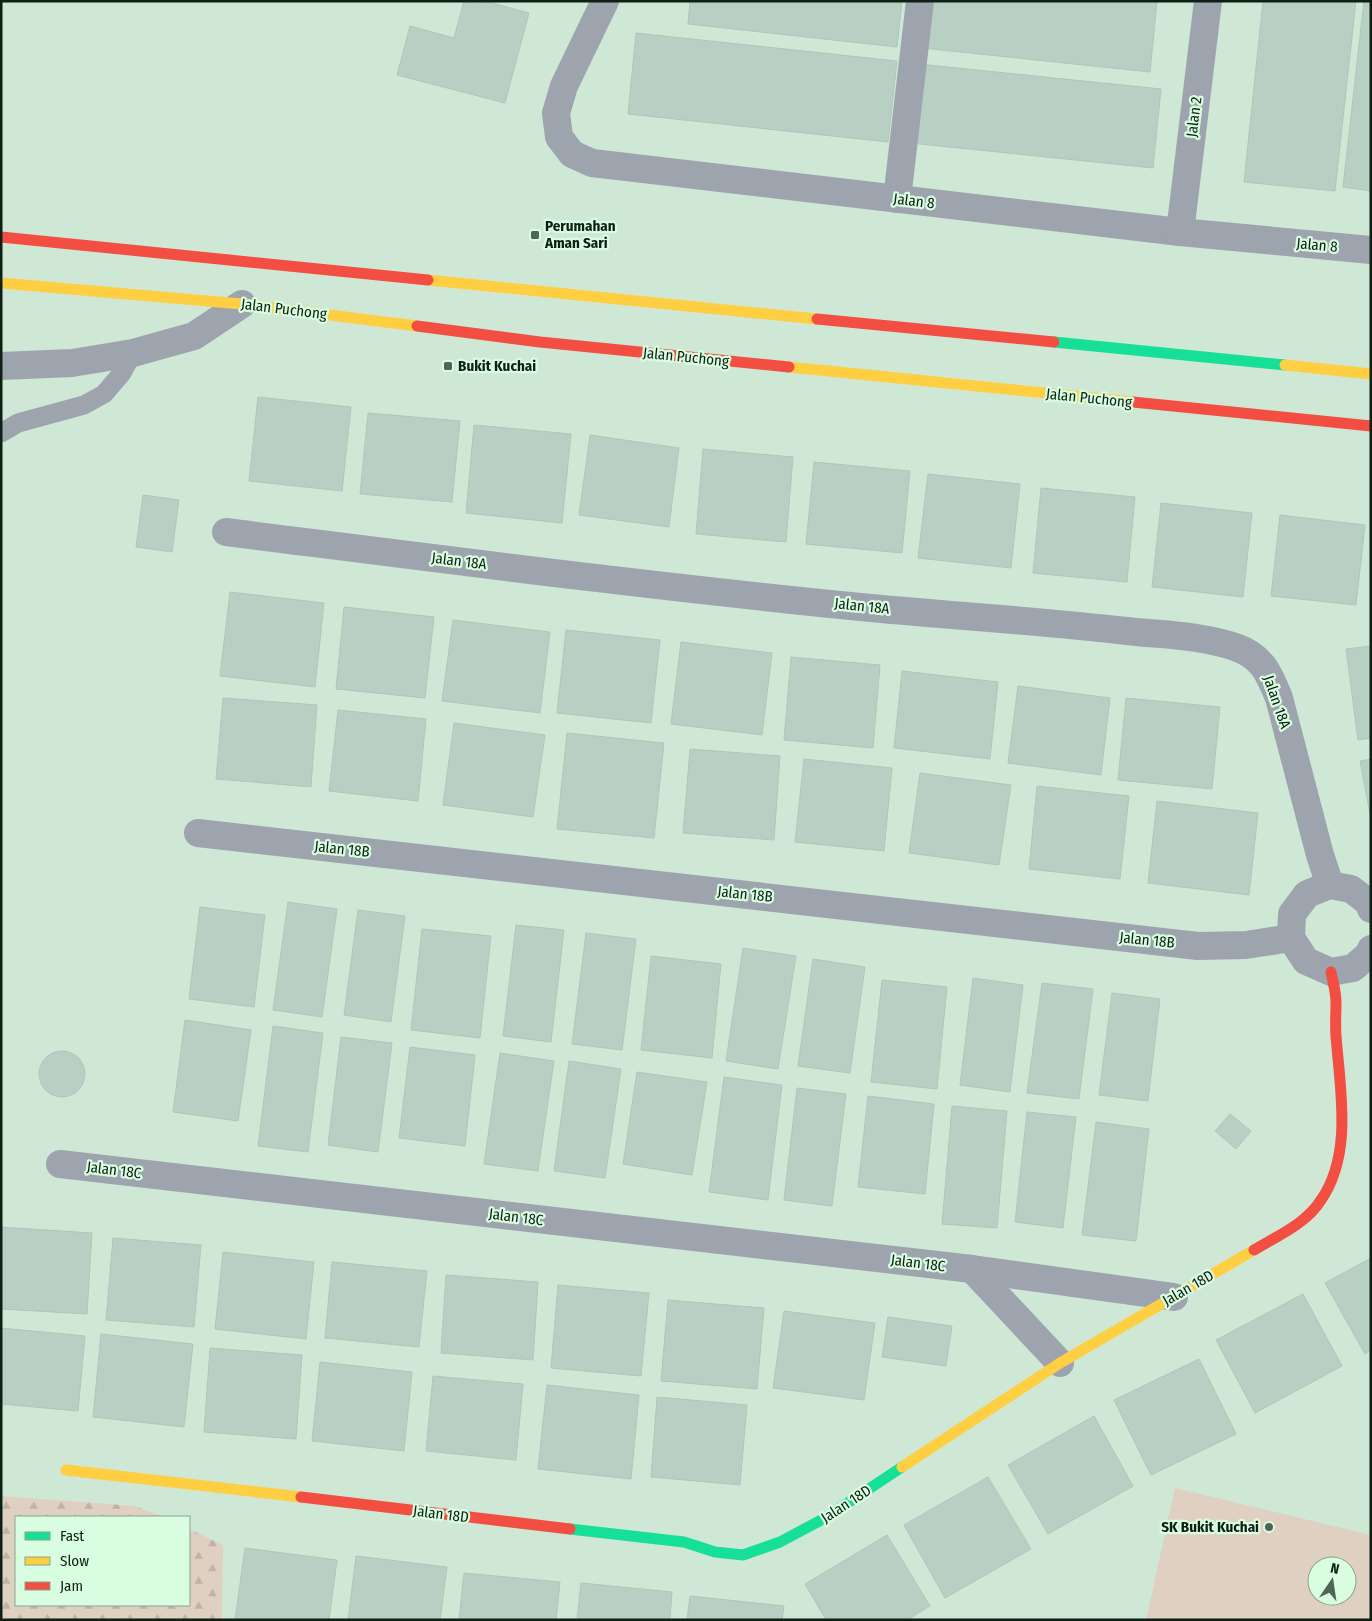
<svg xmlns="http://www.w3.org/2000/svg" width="1372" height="1621" font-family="'Fira Sans Condensed',sans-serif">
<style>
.grass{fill:#e0d0c2;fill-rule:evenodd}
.forest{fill:url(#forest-firs)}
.building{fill:#b8d0c3;stroke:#afc6ba}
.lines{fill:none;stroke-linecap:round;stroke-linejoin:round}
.lane{stroke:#9da4ae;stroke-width:19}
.street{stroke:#9da4ae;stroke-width:28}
.fast{stroke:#16e098;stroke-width:11}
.slow{stroke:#ffcf43;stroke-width:11}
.jam{stroke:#f24e42;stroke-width:11}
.poi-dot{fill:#516557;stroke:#d8fde0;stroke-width:2}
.labels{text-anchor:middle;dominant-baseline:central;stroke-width:4.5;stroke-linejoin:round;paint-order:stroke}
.street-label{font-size:15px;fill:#0e1f13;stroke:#d8fde0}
.poi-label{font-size:15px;font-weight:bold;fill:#0e1f13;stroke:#d8fde0;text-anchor:start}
</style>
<defs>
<pattern id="forest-firs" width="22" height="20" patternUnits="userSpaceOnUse" patternTransform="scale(1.25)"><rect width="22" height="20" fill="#e0d0c2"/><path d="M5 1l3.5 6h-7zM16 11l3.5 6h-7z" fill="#bfb2a6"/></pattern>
</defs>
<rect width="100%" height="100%" fill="#cee8d5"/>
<!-- grass -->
<path class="grass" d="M 1175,1488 L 1371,1535 L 1371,1620 L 1146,1620 ZM 1317,1566 L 1347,1566 L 1347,1596 L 1317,1596 Z"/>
<!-- forest -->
<path class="forest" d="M 1,1496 L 136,1506 L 162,1517 L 16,1517 L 16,1605 L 189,1605 L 189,1529 L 223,1545 L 222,1620 L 1,1620 Z"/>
<!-- building -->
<g class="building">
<path d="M 464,1 L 485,1 L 529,13 L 505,103 L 397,75 L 410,26 L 454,38 Z"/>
<path d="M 690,1 L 902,1 L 897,47 L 688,24 Z"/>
<path d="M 927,1 L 1157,1 L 1150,72 L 922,48 Z"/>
<path d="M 1263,1 L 1356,1 L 1335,191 L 1244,182 Z"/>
<path d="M 1364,1 L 1371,1 L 1371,191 L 1343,187 Z"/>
<path d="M 636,33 L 897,61 L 888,142 L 628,114 Z"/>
<path d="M 919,64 L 1161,89 L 1153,168 L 910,143 Z"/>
<path d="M 258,397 L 351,407 L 342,491 L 249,481 Z"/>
<path d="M 368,413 L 460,421 L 452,502 L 360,494 Z"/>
<path d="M 474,425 L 571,434 L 562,523 L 466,513 Z"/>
<path d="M 590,435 L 679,448 L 669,527 L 579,515 Z"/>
<path d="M 703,449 L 793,457 L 786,542 L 696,534 Z"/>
<path d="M 814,462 L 910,471 L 902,553 L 806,544 Z"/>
<path d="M 928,474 L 1020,484 L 1011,568 L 918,558 Z"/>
<path d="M 1041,488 L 1135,497 L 1127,582 L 1033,573 Z"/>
<path d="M 143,495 L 179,500 L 172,552 L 136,547 Z"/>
<path d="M 1161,503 L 1252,513 L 1243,597 L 1152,587 Z"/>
<path d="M 1280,515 L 1365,525 L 1356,605 L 1271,596 Z"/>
<path d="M 230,592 L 324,603 L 315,687 L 220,676 Z"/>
<path d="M 344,607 L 434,617 L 425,698 L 336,689 Z"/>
<path d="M 453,620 L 550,632 L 540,713 L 442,701 Z"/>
<path d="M 566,630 L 660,640 L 651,723 L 557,713 Z"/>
<path d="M 681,642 L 772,653 L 762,735 L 671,724 Z"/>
<path d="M 1371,646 L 1371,738 L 1358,740 L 1346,649 Z"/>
<path d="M 791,657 L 880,665 L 873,748 L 784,740 Z"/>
<path d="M 902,671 L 998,682 L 990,759 L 894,748 Z"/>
<path d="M 1018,686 L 1110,698 L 1101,775 L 1008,763 Z"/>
<path d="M 223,698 L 317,705 L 311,787 L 216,779 Z"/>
<path d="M 1126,698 L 1220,707 L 1212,789 L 1118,780 Z"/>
<path d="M 338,710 L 426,719 L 418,801 L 329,791 Z"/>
<path d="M 454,723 L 545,735 L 533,817 L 443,805 Z"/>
<path d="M 567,733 L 664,743 L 654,838 L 557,829 Z"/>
<path d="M 690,749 L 780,756 L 774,840 L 683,833 Z"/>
<path d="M 804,759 L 892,768 L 884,851 L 795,842 Z"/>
<path d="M 1371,759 L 1371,819 L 1360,761 Z"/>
<path d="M 920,773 L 1011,785 L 999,865 L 909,853 Z"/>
<path d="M 1037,786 L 1129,796 L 1120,879 L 1029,869 Z"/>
<path d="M 1157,801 L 1258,813 L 1249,895 L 1148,883 Z"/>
<path d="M 288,902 L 337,909 L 322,1017 L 273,1010 Z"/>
<path d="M 200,907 L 265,915 L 254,1007 L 189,999 Z"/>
<path d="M 358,910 L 405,916 L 391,1022 L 344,1015 Z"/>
<path d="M 516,925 L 564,930 L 551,1042 L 503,1036 Z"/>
<path d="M 422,929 L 491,936 L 480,1038 L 411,1030 Z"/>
<path d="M 586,933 L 636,939 L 622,1050 L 572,1044 Z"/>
<path d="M 743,948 L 796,956 L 778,1069 L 726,1061 Z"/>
<path d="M 651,956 L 721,964 L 712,1058 L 641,1050 Z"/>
<path d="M 813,959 L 865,967 L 850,1073 L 798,1066 Z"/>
<path d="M 973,978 L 1023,985 L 1010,1092 L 960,1085 Z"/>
<path d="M 882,980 L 947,987 L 937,1089 L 871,1082 Z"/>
<path d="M 1042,983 L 1093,989 L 1079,1099 L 1027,1093 Z"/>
<path d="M 1112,993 L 1160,999 L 1148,1101 L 1099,1095 Z"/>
<path d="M 185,1020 L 251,1030 L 238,1121 L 173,1112 Z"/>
<path d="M 273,1026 L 323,1033 L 308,1152 L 258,1146 Z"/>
<path d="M 341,1037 L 392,1043 L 378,1152 L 328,1145 Z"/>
<path d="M 410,1047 L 475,1055 L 465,1146 L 399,1138 Z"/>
<circle cx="62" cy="1074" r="23"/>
<path d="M 500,1053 L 554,1061 L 538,1171 L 484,1164 Z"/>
<path d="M 569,1061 L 621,1069 L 605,1178 L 554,1171 Z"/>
<path d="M 637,1072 L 707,1082 L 692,1175 L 623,1164 Z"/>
<path d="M 724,1077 L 782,1085 L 768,1200 L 709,1192 Z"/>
<path d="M 797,1088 L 846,1094 L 832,1206 L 784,1200 Z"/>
<path d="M 868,1096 L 934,1104 L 925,1194 L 858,1187 Z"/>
<path d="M 952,1106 L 1007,1111 L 997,1228 L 942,1224 Z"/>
<path d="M 1027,1112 L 1076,1117 L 1063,1228 L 1015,1222 Z"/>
<path d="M 1230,1114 L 1251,1131 L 1236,1149 L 1215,1131 Z"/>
<path d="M 1096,1122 L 1149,1129 L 1136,1241 L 1082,1235 Z"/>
<path d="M 1,1227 L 92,1233 L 87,1314 L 1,1309 Z"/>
<path d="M 113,1238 L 201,1245 L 194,1327 L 106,1320 Z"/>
<path d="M 223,1252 L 314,1262 L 306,1339 L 215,1329 Z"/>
<path d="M 1371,1258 L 1371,1350 L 1365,1354 L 1325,1283 Z"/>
<path d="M 332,1262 L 427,1271 L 419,1347 L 325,1338 Z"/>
<path d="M 446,1275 L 538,1282 L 533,1360 L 441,1353 Z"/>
<path d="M 558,1285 L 649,1293 L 641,1376 L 551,1368 Z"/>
<path d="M 1303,1294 L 1342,1366 L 1255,1413 L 1216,1340 Z"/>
<path d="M 668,1300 L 764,1308 L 757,1389 L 661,1381 Z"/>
<path d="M 784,1311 L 875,1323 L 864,1400 L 773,1388 Z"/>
<path d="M 888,1317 L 952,1326 L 946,1366 L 882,1357 Z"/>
<path d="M 1,1328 L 85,1336 L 78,1411 L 1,1404 Z"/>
<path d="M 101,1334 L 193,1344 L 184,1427 L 93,1417 Z"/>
<path d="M 210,1348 L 302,1355 L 296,1439 L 204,1432 Z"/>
<path d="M 1199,1359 L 1236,1434 L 1151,1475 L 1114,1400 Z"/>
<path d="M 320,1362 L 412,1372 L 404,1451 L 312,1441 Z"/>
<path d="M 433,1376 L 523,1384 L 516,1460 L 426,1451 Z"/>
<path d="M 547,1385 L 639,1395 L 631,1479 L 538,1469 Z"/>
<path d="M 657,1397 L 747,1405 L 740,1485 L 651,1477 Z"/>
<path d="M 1094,1416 L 1133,1486 L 1048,1534 L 1008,1465 Z"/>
<path d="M 988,1477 L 1031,1549 L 945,1598 L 904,1525 Z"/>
<path d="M 887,1535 L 930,1606 L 907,1620 L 826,1620 L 805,1584 Z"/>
<path d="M 245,1548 L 337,1560 L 329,1620 L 235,1620 Z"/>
<path d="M 356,1556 L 447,1567 L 440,1620 L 348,1620 Z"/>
<path d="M 464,1573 L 560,1582 L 556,1620 L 459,1620 Z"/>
<path d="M 581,1583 L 672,1592 L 670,1620 L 577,1620 Z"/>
<path d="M 690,1596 L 784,1606 L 782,1620 L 687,1620 Z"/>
</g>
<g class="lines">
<!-- lane -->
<path class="lane" d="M 1,433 L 18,423 L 84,405 L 104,394 L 122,373 L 133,353"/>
<!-- street -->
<g class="street">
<path d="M 605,1 L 564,86 L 556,113 L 559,137 L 572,154 L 592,163 L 1180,232 L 1371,250"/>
<path d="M 897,199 L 920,1"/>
<path d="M 1180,232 L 1208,1"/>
<path d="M 1,366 L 72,363 L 133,353 L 194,336 L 242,304"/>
<path d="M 226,532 C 441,559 655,587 871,608 C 956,616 1042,621 1127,631 C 1162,635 1201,635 1235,647 C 1262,656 1269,673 1279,698 L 1320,855 L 1330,885"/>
<path d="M 198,833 L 1198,946 L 1246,945 L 1291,938"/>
<path d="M 1371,909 L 1368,902 L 1351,889 L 1330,885 L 1307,894 L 1292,914 L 1291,938 L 1306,961 L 1331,972 L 1353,968 L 1369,954 L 1371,949"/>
<path d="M 60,1164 L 972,1269 L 1174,1297"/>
<path d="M 972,1269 L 1060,1363"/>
</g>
<!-- fast -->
<g class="fast">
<path d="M 1054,342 L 1285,365"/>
<path d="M 570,1529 L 684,1542 L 715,1552 L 743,1555 L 780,1542 L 825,1518 L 902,1467"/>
</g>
<!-- slow -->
<g class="slow">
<path d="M 428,280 L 817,319"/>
<path d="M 1,283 L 242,304 L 417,326"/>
<path d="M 1285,365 L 1371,374"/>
<path d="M 789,367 L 1133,402"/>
<path d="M 902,1467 L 1060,1363 L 1254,1250"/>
<path d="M 66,1470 L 301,1497"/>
</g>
<!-- jam -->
<g class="jam">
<path d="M 1,237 L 428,280"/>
<path d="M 817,319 L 1054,342"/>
<path d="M 417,326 L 540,342 L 789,367"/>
<path d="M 1133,402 L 1371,426"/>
<path d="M 1254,1250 C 1277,1236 1306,1224 1321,1200 C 1353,1154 1340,1089 1336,1036 C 1335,1025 1336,1014 1336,1002 C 1336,992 1333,982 1331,972"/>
<path d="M 301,1497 L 570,1529"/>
</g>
</g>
<!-- markers -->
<g class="poi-dot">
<rect x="530" y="230" width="10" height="10" rx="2.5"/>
<rect x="443" y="361" width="10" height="10" rx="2.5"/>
<circle cx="1269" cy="1527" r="5"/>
</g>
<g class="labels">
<!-- street labels -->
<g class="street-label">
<text transform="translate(1194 117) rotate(-83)">Jalan 2</text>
<text transform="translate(914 201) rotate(7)">Jalan 8</text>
<text transform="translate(1317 245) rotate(5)">Jalan 8</text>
<text transform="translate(284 309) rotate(7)">Jalan Puchong</text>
<text transform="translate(686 357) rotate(6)">Jalan Puchong</text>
<text transform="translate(1089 398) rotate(6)">Jalan Puchong</text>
<text transform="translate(459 561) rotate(7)">Jalan 18A</text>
<text transform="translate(862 606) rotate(6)">Jalan 18A</text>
<text transform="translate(1277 702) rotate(71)">Jalan 18A</text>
<text transform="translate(342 849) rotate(6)">Jalan 18B</text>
<text transform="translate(745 894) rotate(6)">Jalan 18B</text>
<text transform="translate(1147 940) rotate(6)">Jalan 18B</text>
<text transform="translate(114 1170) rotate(7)">Jalan 18C</text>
<text transform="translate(516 1217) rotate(7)">Jalan 18C</text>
<text transform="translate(918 1263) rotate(7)">Jalan 18C</text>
<text transform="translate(1188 1288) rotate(-30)">Jalan 18D</text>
<text transform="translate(846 1504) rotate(-33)">Jalan 18D</text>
<text transform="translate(441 1514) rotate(7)">Jalan 18D</text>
</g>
<!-- poi labels -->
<g class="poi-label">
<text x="545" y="226">Perumahan<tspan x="545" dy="17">Aman Sari</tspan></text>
<text x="458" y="366">Bukit Kuchai</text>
<text x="1259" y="1527" text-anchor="end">SK Bukit Kuchai</text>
</g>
</g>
<!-- border -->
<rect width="1372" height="1621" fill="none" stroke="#0e1f13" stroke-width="5"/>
<!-- legend -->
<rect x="15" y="1516" width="175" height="90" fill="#d8fde0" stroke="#87a48e"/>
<rect x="25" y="1532" width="25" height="8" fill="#16e098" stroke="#87a48e"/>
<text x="60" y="1541" font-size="15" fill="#0e1f13">Fast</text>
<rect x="25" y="1557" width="25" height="8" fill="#ffcf43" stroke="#87a48e"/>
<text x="60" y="1566" font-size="15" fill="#0e1f13">Slow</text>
<rect x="25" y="1582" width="25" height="8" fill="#f24e42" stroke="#87a48e"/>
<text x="60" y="1591" font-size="15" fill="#0e1f13">Jam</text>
<!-- north arrow -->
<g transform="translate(1332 1581) rotate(13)"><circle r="24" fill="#d8fde0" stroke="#87a48e"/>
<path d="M0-4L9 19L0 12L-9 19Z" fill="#516557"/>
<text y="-8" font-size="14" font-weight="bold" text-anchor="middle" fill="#0e1f13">N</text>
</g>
</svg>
